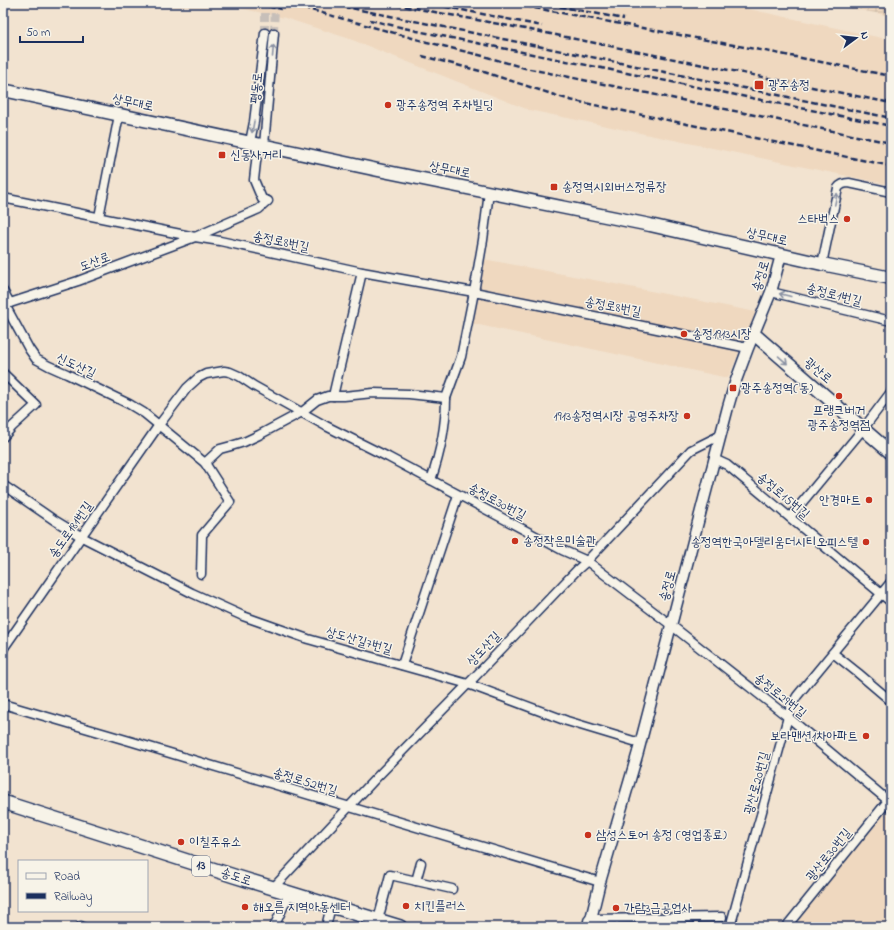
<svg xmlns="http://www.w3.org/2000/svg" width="894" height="930" font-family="'Indie Flower','Poor Story',sans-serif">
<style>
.built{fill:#efd8bf}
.industrial{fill:url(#industrial-grid)}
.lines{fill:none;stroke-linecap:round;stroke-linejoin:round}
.minor-tunnel{stroke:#c7bfb9;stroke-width:8;stroke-dasharray:8 4;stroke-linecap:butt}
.minor-casing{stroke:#1b2f5e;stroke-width:11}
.tertiary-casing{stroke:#1b2f5e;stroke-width:13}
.secondary-casing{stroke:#1b2f5e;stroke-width:15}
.primary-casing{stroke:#1b2f5e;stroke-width:16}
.minor{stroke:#f7f3e8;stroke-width:8}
.tertiary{stroke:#f7f3e8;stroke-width:10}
.secondary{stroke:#f7f3e8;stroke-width:12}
.primary{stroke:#f7f3e8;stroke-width:13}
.rail{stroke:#1b2f5e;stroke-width:2.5;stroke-dasharray:6 3;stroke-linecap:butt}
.oneway{stroke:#8991a3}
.poi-dot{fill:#c8321e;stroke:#f7f3e8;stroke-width:1.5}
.labels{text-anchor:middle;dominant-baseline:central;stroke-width:3;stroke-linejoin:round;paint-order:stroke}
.shield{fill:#f7f3e8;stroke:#5d6a87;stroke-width:1}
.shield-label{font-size:12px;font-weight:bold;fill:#1b2f5e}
.poi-label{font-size:13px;fill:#1b2f5e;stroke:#f7f3e8;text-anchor:start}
.street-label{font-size:13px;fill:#1b2f5e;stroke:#f7f3e8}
</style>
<defs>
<pattern id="industrial-grid" width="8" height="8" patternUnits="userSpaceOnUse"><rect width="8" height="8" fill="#efd8bf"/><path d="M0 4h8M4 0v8" fill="none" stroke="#ccbaa7"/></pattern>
</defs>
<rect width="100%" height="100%" fill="#f2e3d0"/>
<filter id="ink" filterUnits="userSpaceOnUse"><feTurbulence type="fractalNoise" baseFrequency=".025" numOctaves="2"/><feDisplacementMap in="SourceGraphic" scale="8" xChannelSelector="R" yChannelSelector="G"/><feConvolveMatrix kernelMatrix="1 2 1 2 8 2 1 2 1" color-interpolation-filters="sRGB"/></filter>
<g filter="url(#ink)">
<!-- built -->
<g class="built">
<path d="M 217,3 L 721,3 L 891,40 L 891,185 L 529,110 L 350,39 L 285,18 Z"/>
<path d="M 478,258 L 615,284 L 756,312 L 728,378 L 465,322 Z"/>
<path d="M 891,803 L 891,927 L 786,927 Z"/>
</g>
<!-- industrial -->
<path class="industrial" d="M 824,3 L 891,3 L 891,16 Z"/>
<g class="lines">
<!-- minor-tunnel -->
<g class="minor-tunnel">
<path d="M 265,33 L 265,3"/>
<path d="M 274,33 L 275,3"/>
</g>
<defs>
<g id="minor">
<path d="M 250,142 L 254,122 L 265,33"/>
<path d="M 264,145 L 274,33"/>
<path d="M 3,198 L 195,237 L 220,241 L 362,272 L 474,292 L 483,240 L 489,192"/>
<path d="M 99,217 L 119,115"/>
<path d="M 822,264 L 838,188 C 841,184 844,183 849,183 L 891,192"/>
<path d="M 3,291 L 10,303"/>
<path d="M 771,292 L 891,321"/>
<path d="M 5,305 L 29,349 L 36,359 L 49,366 L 67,374 L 129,404 L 144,413 L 205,463 L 230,502 L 202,535 L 201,574"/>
<path d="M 3,306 L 10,303 L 78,281 L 195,237 L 259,209 L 268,201 L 262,199 L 254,180 L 258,144"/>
<path d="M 3,373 L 36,405 L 12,427 L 3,437"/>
<path d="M 333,396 L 362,272"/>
<path d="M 714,459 L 727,465 L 891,602"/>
<path d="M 205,463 L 220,449 L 231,446 L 244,442 L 259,435 L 302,412 L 317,400 L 328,396 L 344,396 L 373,393 L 409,394 L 446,398 L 461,357 L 474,292 L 614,320 L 748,348"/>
<path d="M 431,480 C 440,454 446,426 446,398"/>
<path d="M 3,485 L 54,520 L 82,537 L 192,593 L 243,616 L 308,639 L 468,684 L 567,721 L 640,743"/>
<path d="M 790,517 L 863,429 L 891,392"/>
<path d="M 3,649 L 159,425 L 187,388 L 198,378 L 206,374 L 224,371 L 230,372 L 239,376 L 254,386 L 326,426 L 388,457 L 562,550 L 587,561 L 671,625 L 788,717 L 891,803"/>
<path d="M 833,653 L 858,673 L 891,701"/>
<path d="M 402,665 L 458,495"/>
<path d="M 3,704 L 133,742 L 600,882"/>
<path d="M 416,881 L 421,863"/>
<path d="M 273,888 L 376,778 L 468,684 L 577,570 L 587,561 L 691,450 L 719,436"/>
<path d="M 591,919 L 722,917"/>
<path d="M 378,920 L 390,875 L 452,889"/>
<path d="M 80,927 L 81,926 L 82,927"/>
<path d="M 274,927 L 289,894"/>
<path d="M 326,927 L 331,906"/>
<path d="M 731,927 L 732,920 L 758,825 L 761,815 L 791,706 L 797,696 L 891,582"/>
<path d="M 786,927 L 891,797"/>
</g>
<path id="tertiary" d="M 589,927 L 600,882 L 638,752 L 728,407 L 735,383 L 748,348 L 771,292 L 781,255"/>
<g id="secondary">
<path d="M 3,90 L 378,170 L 650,225 L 822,264 L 891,278"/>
<path d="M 754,334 L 891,453"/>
<path d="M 590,921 L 592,927"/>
</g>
<path id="primary" d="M 3,802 L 234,876 L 400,927"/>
</defs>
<!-- minor casing -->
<use href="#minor" class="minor-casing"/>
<!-- tertiary casing -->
<use href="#tertiary" class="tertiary-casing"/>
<!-- secondary casing -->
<use href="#secondary" class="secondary-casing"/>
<!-- primary casing -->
<use href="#primary" class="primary-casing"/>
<!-- minor -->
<use href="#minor" class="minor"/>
<!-- tertiary -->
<use href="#tertiary" class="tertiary"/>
<!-- secondary -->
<use href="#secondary" class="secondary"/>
<!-- primary -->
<use href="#primary" class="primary"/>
<!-- rail -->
<g class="rail">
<path d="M 251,3 L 281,9"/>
<path d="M 286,3 L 427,42 L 487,57 L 525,68 L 891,143"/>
<path d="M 326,3 L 891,118"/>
<path d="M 387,3 L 541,32 L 891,103"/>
<path d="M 427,3 L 542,26"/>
<path d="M 508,3 L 771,52 L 891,76"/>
<path d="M 542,3 L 624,19"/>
<path d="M 370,20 L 417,31 L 891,126"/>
<path d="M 422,56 L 484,72 L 570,100 L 891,166"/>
</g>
</g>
<!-- one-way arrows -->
<defs><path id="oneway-shaft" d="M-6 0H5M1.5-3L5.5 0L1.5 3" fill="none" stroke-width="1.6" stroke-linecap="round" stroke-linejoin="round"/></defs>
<g class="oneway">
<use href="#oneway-shaft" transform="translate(273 51) rotate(-85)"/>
<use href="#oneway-shaft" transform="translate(253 127) rotate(100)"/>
<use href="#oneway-shaft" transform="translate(836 199) rotate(-78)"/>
<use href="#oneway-shaft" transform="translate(785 295) rotate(-166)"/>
<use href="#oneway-shaft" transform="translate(783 360) rotate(41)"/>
</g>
</g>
<!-- markers -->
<g class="poi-dot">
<rect x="754" y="80" width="10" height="10" rx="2"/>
<circle cx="388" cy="105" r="4"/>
<rect x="218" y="151" width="8" height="8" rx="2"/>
<rect x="550" y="183" width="8" height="8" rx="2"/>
<circle cx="847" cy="219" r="4"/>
<circle cx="684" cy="334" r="4"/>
<rect x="729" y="384" width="8" height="8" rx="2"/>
<circle cx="839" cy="396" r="4"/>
<circle cx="687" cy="416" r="4"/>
<circle cx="869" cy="500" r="4"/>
<circle cx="515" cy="541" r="4"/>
<circle cx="866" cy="542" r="4"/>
<circle cx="866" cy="736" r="4"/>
<circle cx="588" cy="835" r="4"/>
<circle cx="181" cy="842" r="4"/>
<circle cx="406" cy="906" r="4"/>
<circle cx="245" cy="907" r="4"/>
<circle cx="616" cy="908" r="4"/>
</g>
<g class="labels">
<!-- shield labels -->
<rect class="shield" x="192" y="856" width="18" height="20" rx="3"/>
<g class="shield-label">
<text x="201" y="866">13</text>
</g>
<!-- poi labels -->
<g class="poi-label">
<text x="768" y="85">광주송정</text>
<text x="396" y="105">광주송정역 주차빌딩</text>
<text x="230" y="155">신동사거리</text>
<text x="562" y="187">송정역시외버스정류장</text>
<text x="839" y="219" text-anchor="end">스타벅스</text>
<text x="692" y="334">송정1913시장</text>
<text x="741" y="388">광주송정역(동)</text>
<text x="839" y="410" text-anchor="middle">프랭크버거<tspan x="839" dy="15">광주송정역점</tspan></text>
<text x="679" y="416" text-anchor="end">1913송정역시장 공영주차장</text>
<text x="861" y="500" text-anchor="end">안경마트</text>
<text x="523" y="541">송정작은미술관</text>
<text x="858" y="542" text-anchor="end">송정역한국아델리움더시티오피스텔</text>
<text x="858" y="736" text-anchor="end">보라맨션1차아파트</text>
<text x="596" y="835">삼성스토어 송정 (영업종료)</text>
<text x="189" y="842">이칠주유소</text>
<text x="414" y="906">치킨플러스</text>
<text x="253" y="907">해오름 지역아동센터</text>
<text x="624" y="908">가람3급공업사</text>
</g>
<!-- street labels -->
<g class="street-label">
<text transform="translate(257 88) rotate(-85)">평동로</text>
<text transform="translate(133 103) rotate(12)">상무대로</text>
<text transform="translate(450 170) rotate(11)">상무대로</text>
<text transform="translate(767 237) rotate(13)">상무대로</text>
<text transform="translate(281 242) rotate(12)">송정로8번길</text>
<text transform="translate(95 262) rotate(-21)">도산로</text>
<text transform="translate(761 276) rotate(-73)">송정로</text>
<text transform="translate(834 295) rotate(14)">송정로1번길</text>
<text transform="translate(613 307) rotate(11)">송정로8번길</text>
<text transform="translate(76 366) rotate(25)">신도산길</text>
<text transform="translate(818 371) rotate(41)">광산로</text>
<text transform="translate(783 496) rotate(40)">송정로15번길</text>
<text transform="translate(497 502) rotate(28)">송정로30번길</text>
<text transform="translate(71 530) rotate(-55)">송도로181번길</text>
<text transform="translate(668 586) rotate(-75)">송정로</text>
<text transform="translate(359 641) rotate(16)">상도산길7번길</text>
<text transform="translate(484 649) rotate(-46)">상도산길</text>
<text transform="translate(780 696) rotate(39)">송정로29번길</text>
<text transform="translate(305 782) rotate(17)">송정로52번길</text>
<text transform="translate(757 783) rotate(-75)">광산로20번길</text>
<text transform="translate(829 855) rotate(-51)">광산로30번길</text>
<text transform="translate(236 877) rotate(18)">송도로</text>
</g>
</g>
<!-- margin -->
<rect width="894" height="930" fill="none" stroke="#f7f3e8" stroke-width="16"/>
<rect x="8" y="8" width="878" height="914" fill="none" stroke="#1b2f5e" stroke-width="1.5" filter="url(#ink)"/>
<!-- legend -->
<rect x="18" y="860" width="130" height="52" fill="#f7f3e8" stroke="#9fa5b1"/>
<rect x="26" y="873" width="20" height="6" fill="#f7f3e8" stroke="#9fa5b1"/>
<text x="54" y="880" font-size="12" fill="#1b2f5e">Road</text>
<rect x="26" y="893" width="20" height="6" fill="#1b2f5e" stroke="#9fa5b1"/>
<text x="54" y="900" font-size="12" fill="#1b2f5e">Railway</text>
<!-- north arrow -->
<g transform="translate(856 38) rotate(75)" stroke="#f7f3e8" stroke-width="3" paint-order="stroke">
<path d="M0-3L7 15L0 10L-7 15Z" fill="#1b2f5e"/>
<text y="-6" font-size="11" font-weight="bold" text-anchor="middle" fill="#1b2f5e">N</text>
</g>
<!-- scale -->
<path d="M20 36v6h63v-6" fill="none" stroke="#1b2f5e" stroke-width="2"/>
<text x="26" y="36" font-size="12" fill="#1b2f5e" stroke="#f7f3e8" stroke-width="3" paint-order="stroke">50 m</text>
</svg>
